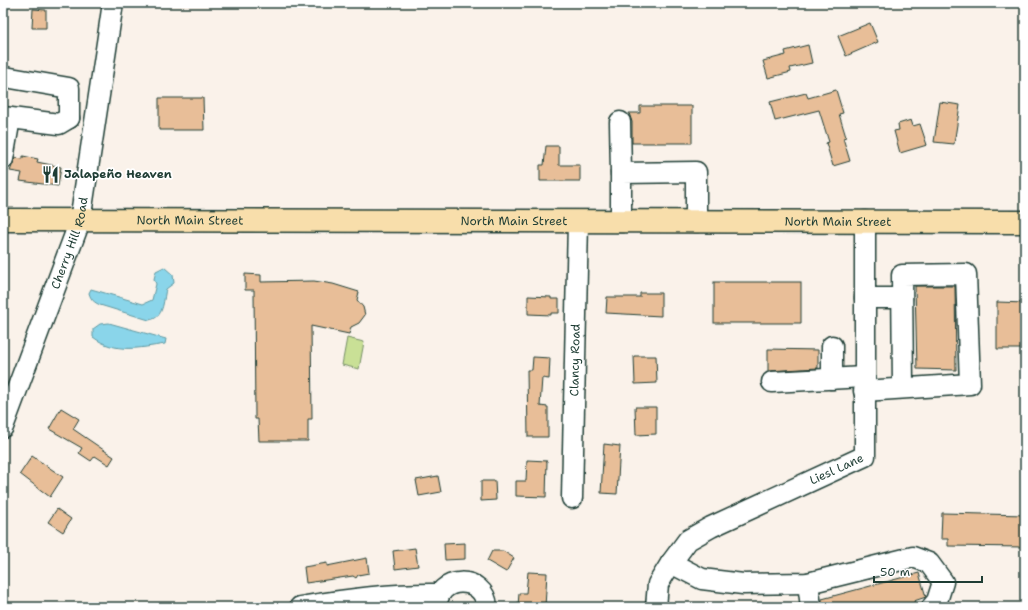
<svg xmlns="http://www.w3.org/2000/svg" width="1028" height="610" font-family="'Shantell Sans',sans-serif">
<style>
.green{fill:#c9e096;stroke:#748e65}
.water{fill:#8ad5ea;stroke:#5f98a1}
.building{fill:#e8be98;stroke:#1f3d34}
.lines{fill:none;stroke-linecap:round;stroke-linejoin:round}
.minor-casing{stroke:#1f3d34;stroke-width:23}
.major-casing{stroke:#1f3d34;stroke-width:25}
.minor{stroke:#fff;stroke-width:20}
.major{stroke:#f8deab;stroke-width:22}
.labels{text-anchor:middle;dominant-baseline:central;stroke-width:3.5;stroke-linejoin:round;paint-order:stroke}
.poi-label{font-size:12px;font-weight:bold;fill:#1f3d34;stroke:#fff;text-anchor:start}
.street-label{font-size:12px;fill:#1f3d34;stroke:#fff}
</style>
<rect width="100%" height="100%" fill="#faf2ea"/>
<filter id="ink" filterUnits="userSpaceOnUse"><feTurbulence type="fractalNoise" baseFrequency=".025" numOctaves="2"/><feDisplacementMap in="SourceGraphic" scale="8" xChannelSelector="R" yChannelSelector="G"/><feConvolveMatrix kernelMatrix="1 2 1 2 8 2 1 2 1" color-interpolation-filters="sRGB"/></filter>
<g filter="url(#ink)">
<!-- green -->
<path class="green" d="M 347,338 L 364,342 L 359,369 L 342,365 Z"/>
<!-- water -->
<g class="water">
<path d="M 164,267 L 173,275 L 174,283 L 166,289 C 163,302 164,318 149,320 L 100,305 C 94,302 91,300 89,293 L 91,289 L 143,304 L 152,300 L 156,284 L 154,279 L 156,271 Z"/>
<path d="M 109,323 L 166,339 L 165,344 C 140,348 115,354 93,337 L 93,329 L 100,324 Z"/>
</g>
<!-- building -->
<g class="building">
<path d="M 33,9 L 46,10 L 46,28 L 32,28 Z"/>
<path d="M 870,23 L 878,42 L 846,56 L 838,36 Z"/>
<path d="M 808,45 L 812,63 L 790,68 L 791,72 L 768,78 L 763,61 L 786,55 L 785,51 Z"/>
<path d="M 836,90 L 843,113 L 839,114 L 846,137 L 843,138 L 850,161 L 833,166 L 826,143 L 829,142 L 819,110 L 775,121 L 770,102 L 806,93 L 808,98 Z"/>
<path d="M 159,98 L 203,98 L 204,130 L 159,130 Z"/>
<path d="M 940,102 L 960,105 L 954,144 L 934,142 Z"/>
<path d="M 640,106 L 692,106 L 692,143 L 632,143 L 632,122 L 629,113 L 640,113 Z"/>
<path d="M 911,120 L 913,126 L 920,124 L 927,145 L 900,153 L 894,131 L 899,130 L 898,124 Z"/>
<path d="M 546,146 L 559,146 L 559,165 L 580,165 L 580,181 L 540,181 L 540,165 L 544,165 Z"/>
<path d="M 23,156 L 38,159 L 37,162 L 61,167 L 58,186 L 20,181 L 22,173 L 10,171 L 15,158 L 23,159 Z"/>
<path d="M 245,274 L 261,275 L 261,282 L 314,281 L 333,284 L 359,292 L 357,300 L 363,307 L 365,315 L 359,323 L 351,327 L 349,334 L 311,326 L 312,419 L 308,419 L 308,441 L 259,441 L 258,419 L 255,419 L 254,290 L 245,290 Z"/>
<rect x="714" y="282" width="87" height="41"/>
<path d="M 915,286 L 955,286 L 956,370 L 917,369 Z"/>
<path d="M 640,293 L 661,293 L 661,316 L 606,313 L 607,297 L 640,297 Z"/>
<path d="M 528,296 L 551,297 L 551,299 L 559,299 L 559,313 L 551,313 L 551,315 L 528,314 Z"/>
<path d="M 997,302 L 1025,303 L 1025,349 L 997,349 Z"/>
<path d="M 768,349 L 818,350 L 818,368 L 768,371 Z"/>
<path d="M 634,356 L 656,356 L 657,383 L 635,384 Z"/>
<path d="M 533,357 L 550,358 L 549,379 L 542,378 L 540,406 L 548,407 L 548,437 L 528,437 L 527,370 L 532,370 Z"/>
<path d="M 635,407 L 656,407 L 656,434 L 636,435 Z"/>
<path d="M 61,408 L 79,419 L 73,429 L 114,457 L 109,465 L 95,456 L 91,461 L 79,453 L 82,448 L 49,429 Z"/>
<path d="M 604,444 L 620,446 L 617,494 L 601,493 Z"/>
<path d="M 32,456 L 63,477 L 50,497 L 20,474 Z"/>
<path d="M 527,460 L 547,461 L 546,497 L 516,496 L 516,481 L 526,481 Z"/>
<path d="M 438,476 L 441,492 L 419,496 L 416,480 Z"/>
<path d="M 481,481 L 495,481 L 496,500 L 481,501 Z"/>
<path d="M 57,509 L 71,519 L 63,532 L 48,522 Z"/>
<path d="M 942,513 L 1025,515 L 1025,547 L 948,546 L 948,539 L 941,539 Z"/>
<path d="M 465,543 L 465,559 L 445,560 L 444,544 Z"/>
<path d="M 415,548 L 418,566 L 395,569 L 393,551 Z"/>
<path d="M 492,551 L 503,551 L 514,558 L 506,572 L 487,561 Z"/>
<path d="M 367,558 L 369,573 L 358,575 L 356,578 L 353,576 L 306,583 L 304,567 L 327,563 L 327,566 Z"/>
<path d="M 528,572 L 547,573 L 545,607 L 518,606 L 519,593 L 526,593 Z"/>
<path d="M 919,573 L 926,597 L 914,601 L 916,607 L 822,607 L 822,599 Z"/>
</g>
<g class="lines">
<defs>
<g id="minor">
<path d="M 3,80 L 5,77 L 69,88 L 69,118"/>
<path d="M 3,117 L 59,124 L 69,118"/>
<path d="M 620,122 L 621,173"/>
<path d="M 3,159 L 10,118"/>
<path d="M 621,222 L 621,173 L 696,172 L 696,222"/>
<path d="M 865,298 L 902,298"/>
<path d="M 832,346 L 832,379"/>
<path d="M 772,382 L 864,377"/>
<path d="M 864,391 L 970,384 L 966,274 L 902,275 L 903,388"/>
<path id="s1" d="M 3,427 L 80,221 L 113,3"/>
<path id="s2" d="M 572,498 L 578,222"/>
<path d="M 671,563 L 702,579 L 743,584 L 808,583 L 913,557 L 929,563 L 943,582 L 937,601 L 932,607"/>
<path d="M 808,583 L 811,607"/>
<path d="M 300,607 C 346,599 394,593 440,594"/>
<path d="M 437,607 C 435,576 485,573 487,607"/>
<path id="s3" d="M 656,607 L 658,584 L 671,563 L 688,540 L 711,527 L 865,456 L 865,221"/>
</g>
<g id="major">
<path id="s4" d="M 3,220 L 1025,222"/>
</g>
</defs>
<!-- minor casing -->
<use href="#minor" class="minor-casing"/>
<!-- major casing -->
<use href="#major" class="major-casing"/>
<!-- minor -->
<use href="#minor" class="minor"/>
<!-- major -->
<use href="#major" class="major"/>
</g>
</g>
<!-- icons -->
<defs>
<symbol id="restaurant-bare" viewBox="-9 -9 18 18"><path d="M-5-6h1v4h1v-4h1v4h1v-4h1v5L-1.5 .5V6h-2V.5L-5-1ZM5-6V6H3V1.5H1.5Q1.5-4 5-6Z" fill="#1f3d34" stroke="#fff" stroke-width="2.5" paint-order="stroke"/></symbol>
</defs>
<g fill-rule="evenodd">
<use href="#restaurant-bare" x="38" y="162" width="25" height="25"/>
</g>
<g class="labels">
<!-- poi labels -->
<g class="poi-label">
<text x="64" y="174">Jalapeño Heaven</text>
</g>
<!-- street labels -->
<g class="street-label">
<text stroke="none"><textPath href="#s4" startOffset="187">North Main Street</textPath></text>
<text stroke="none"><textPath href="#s4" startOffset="511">North Main Street</textPath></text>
<text stroke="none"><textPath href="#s4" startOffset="835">North Main Street</textPath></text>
<text stroke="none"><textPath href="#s1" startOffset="196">Cherry Hill Road</textPath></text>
<text stroke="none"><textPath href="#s2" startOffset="138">Clancy Road</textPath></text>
<text stroke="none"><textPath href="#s3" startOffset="241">Liesl Lane</textPath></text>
</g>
</g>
<!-- margin -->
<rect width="1028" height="610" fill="none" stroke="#fff" stroke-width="16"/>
<rect x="8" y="8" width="1012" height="594" fill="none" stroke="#1f3d34" stroke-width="1.5" filter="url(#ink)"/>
<!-- scale -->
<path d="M874 576v6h108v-6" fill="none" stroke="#1f3d34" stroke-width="2"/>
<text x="880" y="576" font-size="12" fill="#1f3d34" stroke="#ffffff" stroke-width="3" paint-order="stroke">50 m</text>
</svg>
